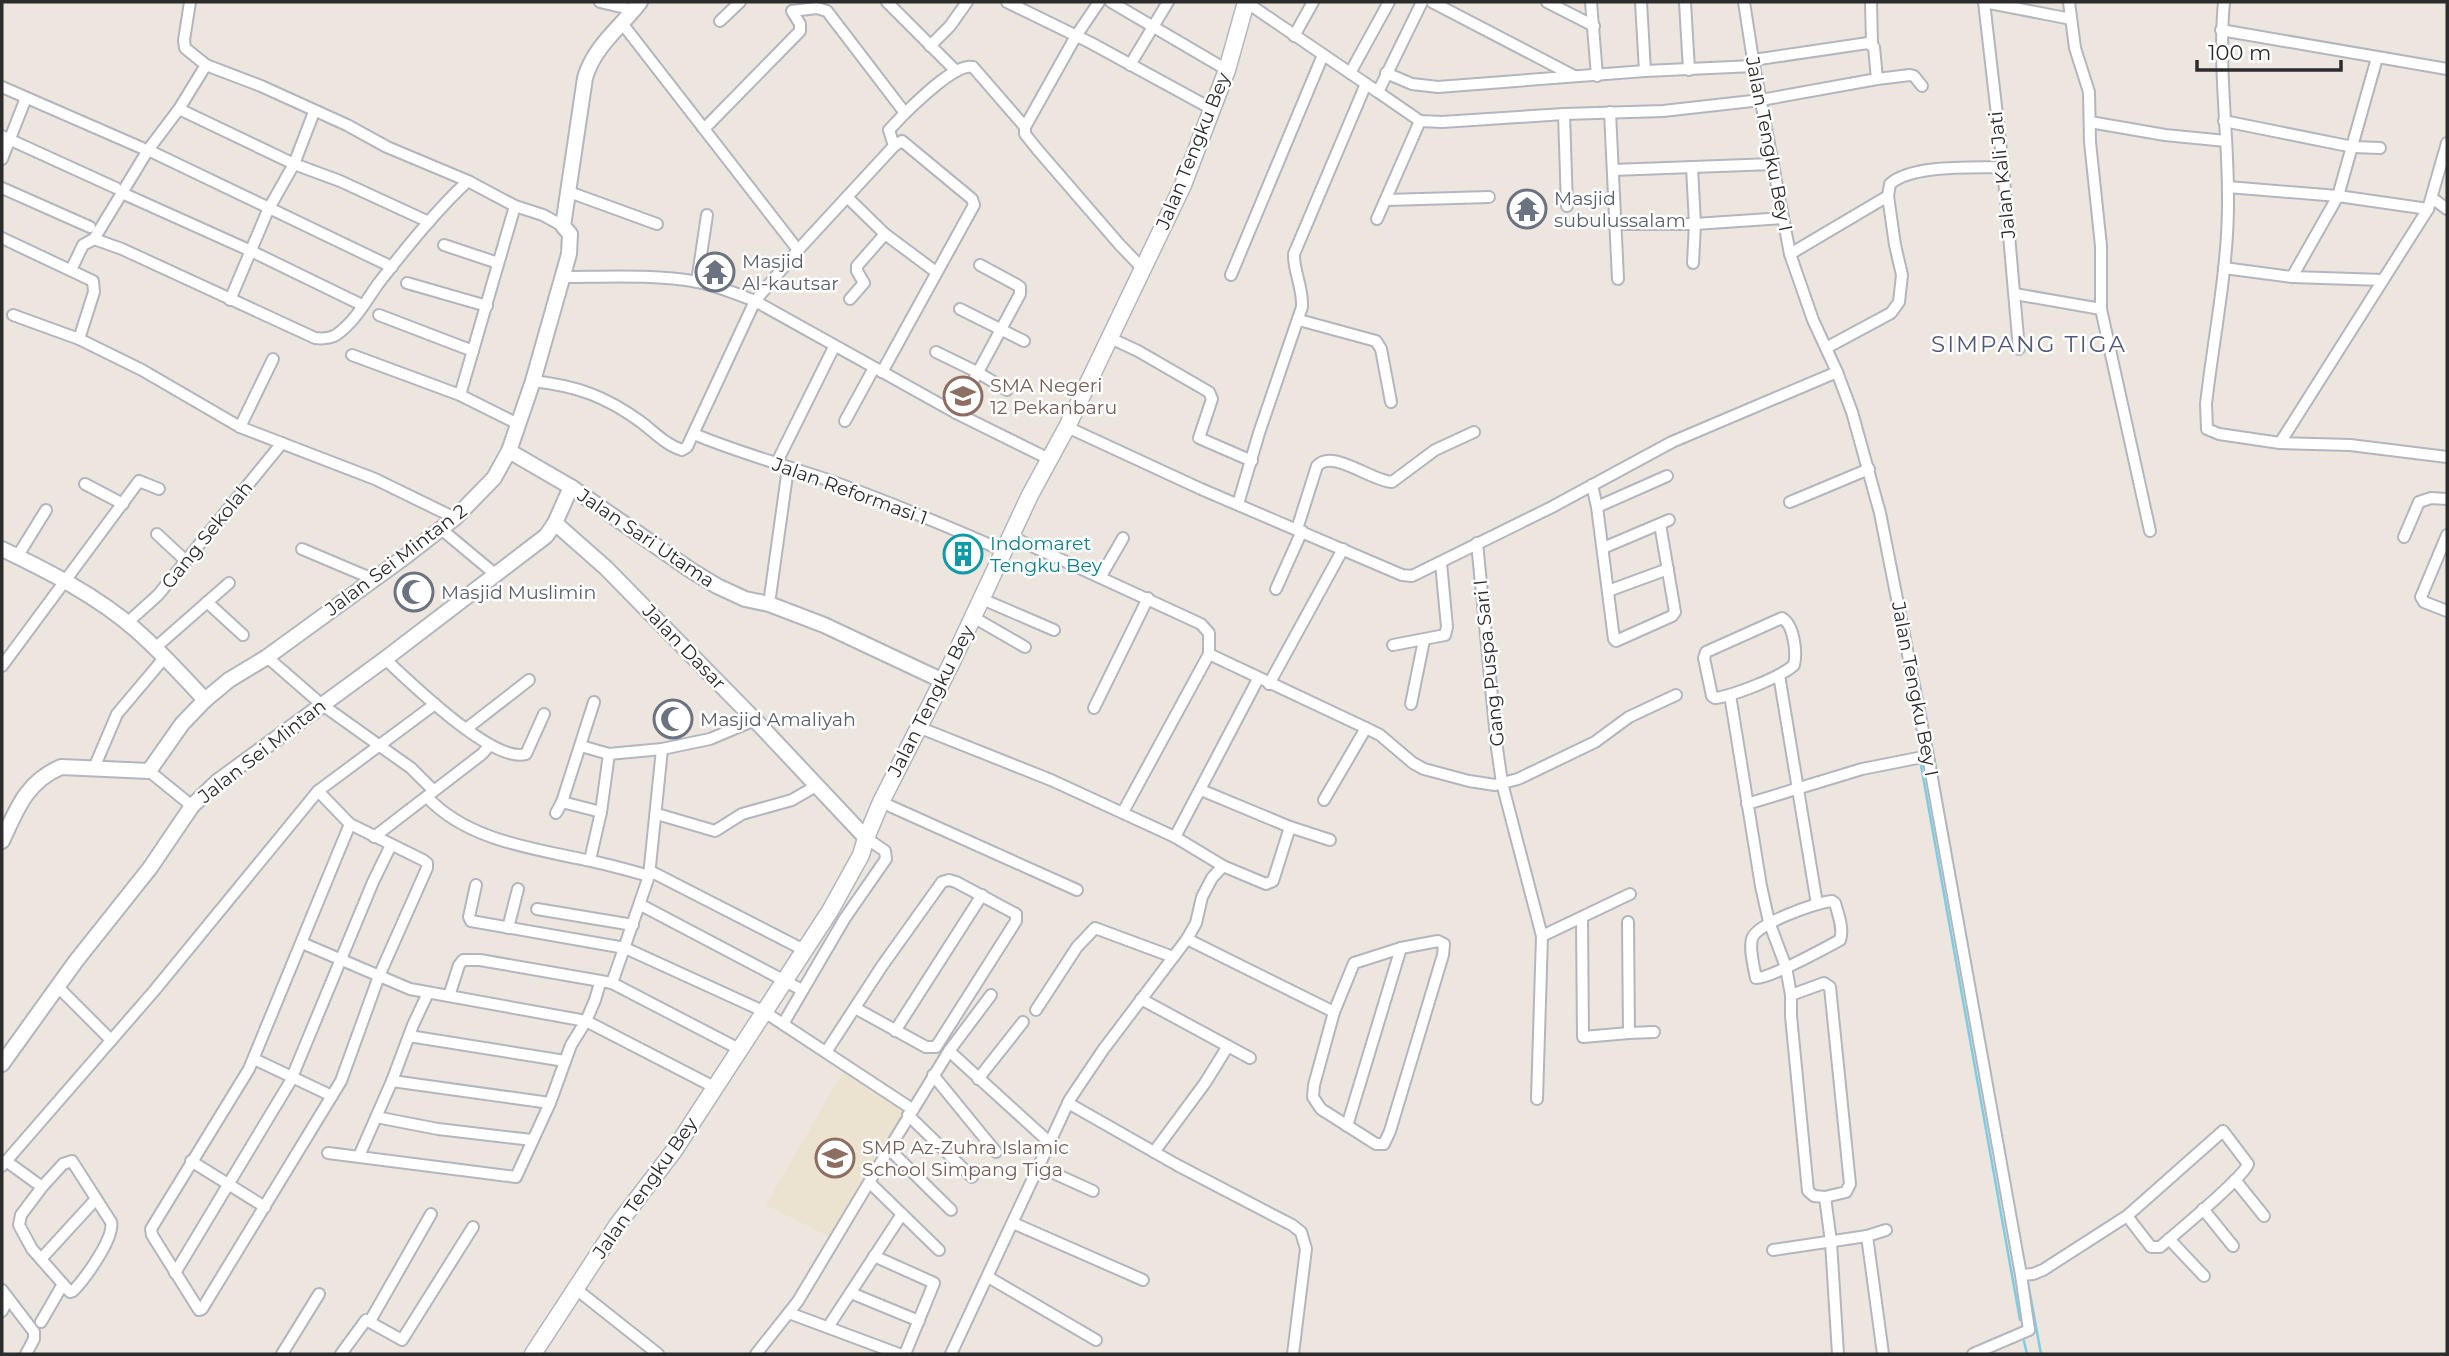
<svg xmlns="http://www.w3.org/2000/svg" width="2449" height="1356" font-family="Montserrat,sans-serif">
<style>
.education{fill:#ece2d0}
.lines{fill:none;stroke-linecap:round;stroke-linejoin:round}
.stream{stroke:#7ccde4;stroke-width:2.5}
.minor-casing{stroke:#b3b6be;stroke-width:14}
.tertiary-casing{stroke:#b3b6be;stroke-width:18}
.secondary-casing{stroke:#b3b6be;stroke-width:19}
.minor{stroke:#fff;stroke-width:10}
.tertiary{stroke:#fff;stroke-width:14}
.secondary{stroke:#fff;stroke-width:16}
.labels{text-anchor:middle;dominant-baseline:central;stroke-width:5;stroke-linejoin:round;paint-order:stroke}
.street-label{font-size:19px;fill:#2c2c2c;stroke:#fff}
.worship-label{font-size:19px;fill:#5b616d;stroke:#fff;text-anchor:start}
.education-label{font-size:19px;fill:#785e54;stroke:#fff;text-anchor:start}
.culture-label{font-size:19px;fill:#0d838f;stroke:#fff;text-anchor:start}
.quarter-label{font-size:23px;letter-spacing:2px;fill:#505979;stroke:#fff}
</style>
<rect width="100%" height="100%" fill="#ece6df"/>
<!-- education -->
<path class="education" d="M 843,1072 L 905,1111 L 832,1238 L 766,1205 Z"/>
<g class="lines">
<!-- stream -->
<g class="stream">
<path d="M 1933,753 L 1990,1072"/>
<path d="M 1921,765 L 2020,1320"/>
<path d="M 2028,1283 L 2041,1354"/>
<path d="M 2024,1341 L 2027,1354"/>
</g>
<defs>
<g id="minor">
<path d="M 600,2 L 634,10"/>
<path d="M 887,2 L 956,71"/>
<path d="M 1007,2 L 1091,43 L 1212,109"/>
<path d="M 1111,2 L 1227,70"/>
<path d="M 1246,2 L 1378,92 L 1422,2"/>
<path d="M 1432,2 L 1574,76"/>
<path d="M 1547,2 L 1594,26"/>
<path d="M 1591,2 L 1597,76"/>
<path d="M 1641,2 L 1645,71"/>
<path d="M 1685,2 L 1689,70"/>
<path d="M 1744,2 L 1753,60 L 1790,254 L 1813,320 L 1837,372 L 1852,412 L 1880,513 L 1928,756 L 2021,1275 L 2029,1330 L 1973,1354"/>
<path d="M 1871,2 L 1872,43"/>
<path d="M 1984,2 L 2003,167 L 2019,349"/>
<path d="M 1984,2 L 2071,19"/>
<path d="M 2069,2 L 2075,48 L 2089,92 L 2090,142 L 2101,246 L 2101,309 L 2150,531"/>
<path d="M 2224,2 C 2218,66 2228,131 2228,195 C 2229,265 2214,334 2206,404 L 2207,429 L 2219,434 L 2280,443 L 2350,445 L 2447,457"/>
<path d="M 720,21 L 740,2"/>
<path d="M 621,22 L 798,250"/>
<path d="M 2221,30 L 2447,69"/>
<path d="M 1294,36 L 1313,2"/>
<path d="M 930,46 L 950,26 L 967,2"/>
<path d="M 206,65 L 261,86 L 347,125 L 387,147 L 468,181"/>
<path d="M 1130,65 L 1168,2"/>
<path d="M 1350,73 L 1389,2"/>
<path d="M 1386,73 L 1412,84 L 1438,87 L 1645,71 L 1754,66"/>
<path d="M 1877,79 L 1910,75 L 1914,76 L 1922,86"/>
<path d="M 2,87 L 142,148"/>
<path d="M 179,109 L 294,164 L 340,181 L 429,222"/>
<path d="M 1610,112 L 1618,279"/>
<path d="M 1564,114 L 1567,206"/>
<path d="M 1420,121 L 1442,122 L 1564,114 L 1663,111 L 1761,100 L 1877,79 L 1874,47 L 1868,43 L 1753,60"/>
<path d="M 2224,121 L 2353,147 L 2380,148"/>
<path d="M 2090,122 L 2165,135 L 2226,141"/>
<path d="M 1025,127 L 1076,36 L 1099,2"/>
<path d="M 704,129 L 800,31 L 800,24 L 792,11 L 817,8 L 827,11 L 905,113 C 918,101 955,63 973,67 L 1025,127 L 1025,134 L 1037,149 L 1119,244 L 1142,268"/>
<path d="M 2,136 L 116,188"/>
<path d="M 894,146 L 889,130 L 905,113"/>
<path d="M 148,150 L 392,267"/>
<path d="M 2,159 L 26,98"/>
<path d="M 1692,167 L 1695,224 L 1693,263"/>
<path d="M 1613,170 L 1773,164"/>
<path d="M 2228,187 L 2338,196 L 2428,209"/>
<path d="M 2,188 L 90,227"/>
<path d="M 569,192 L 657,224"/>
<path d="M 122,193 L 251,251 L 362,305"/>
<path d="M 847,197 L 885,234 L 936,272"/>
<path d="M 2432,198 L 2447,209"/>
<path d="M 1387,200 L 1489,197"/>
<path d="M 1377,219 L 1420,121 L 1378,92"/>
<path d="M 1614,224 L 1695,224 L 1783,218"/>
<path d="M 2,238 L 93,281 L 94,292 L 79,339 L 142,370 L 240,427 L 375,479 L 455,518"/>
<path d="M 94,239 L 122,249 L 315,338 C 323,339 329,339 336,335 C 354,323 366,301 378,284 C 405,249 436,210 468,181 L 515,206 L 543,215 L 563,226"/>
<path d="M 444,245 L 498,263"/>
<path d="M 1790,254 L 1888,196 L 1890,184 C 1912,164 1974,168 2003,167"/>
<path d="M 2224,268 L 2292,277 L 2383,280"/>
<path d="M 71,270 L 83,245 L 94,239 L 148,150 L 179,109 L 206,65 L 185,48 L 184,40 L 190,2"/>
<path d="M 1231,275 L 1323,55"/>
<path d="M 561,277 C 606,277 654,274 698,282 C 718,286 737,294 755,301 L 956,413 L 1049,459"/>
<path d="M 2292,277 L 2338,196 L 2377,58"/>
<path d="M 697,282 L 707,215"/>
<path d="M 407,283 L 487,306"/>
<path d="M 2015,294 L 2101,309"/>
<path d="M 850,299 L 864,283 L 857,271 L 857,266 L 885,234"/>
<path d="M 230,300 L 268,210 L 294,164 L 314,112"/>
<path d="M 960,309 L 1024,341"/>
<path d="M 13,315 L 79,339"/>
<path d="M 379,315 L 473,351"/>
<path d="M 1299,320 L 1376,341 L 1381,349 L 1391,402"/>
<path d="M 1108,337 L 1138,351 L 1209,392 L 1212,399 L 1199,438 L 1252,461"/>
<path d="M 1826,348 L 1891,313 L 1899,302 L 1902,275 L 1895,245 L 1888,196"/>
<path d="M 936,352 L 977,372 L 1007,390"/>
<path d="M 352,355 L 460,395 L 518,424"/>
<path d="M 533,381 C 577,386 605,396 641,422 C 654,432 666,445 682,450 L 687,447 L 755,301 L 798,250 L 894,146 L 902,141 L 972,199 L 974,205 L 882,372"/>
<path d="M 460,395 L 515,206"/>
<path d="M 956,413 L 1020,294 L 1020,287 L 1017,285 L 980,265"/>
<path d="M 845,421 L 874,368"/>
<path d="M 240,427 L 273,359"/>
<path d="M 1067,427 L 1201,489 L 1402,575 L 1412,576 L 1552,507 L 1672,442 L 1837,372"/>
<path d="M 694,434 C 739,453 785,465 831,481 C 889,502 947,526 1004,551"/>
<path d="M 2280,443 L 2428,209 L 2447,143"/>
<path d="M 776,464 L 834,347"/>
<path d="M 85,484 L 123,504"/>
<path d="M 1592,485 L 1597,507 L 1614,639 L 1616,641 L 1672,616 L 1675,612 L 1660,524"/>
<path d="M 1790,502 L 1869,469"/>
<path d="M 1238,504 L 1259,433 L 1302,307 C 1303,287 1293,270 1294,254 L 1366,84"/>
<path d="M 1597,507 L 1667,476"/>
<path d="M 441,529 L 495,574"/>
<path d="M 1297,529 L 1317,466 C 1332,448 1371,481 1392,482 L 1435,450 L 1474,432"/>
<path d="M 157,534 L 186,561"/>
<path d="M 2447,535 L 2421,597 L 2424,602 L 2447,611"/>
<path d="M 1012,537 L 1201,624 L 1209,633 L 1209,654 L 1366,728 L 1380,735 L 1413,763 L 1424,769 L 1469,781 L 1495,785 L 1518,779 L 1595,742 L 1629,717 L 1676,695"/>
<path d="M 2404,537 L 2419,502 L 2431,498 L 2447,499"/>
<path d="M 1477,543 L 1497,748 L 1502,783 L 1542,936 L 1630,894"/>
<path d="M 1603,548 L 1669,520"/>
<path d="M 302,549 L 373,579"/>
<path d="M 17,557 L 46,510"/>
<path d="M 1101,576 L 1123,538"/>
<path d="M 1276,589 L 1302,531"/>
<path d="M 1608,591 L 1668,569"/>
<path d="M 982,599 L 1054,630"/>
<path d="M 207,602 L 243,635"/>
<path d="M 769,604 L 788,468"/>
<path d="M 973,617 L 1025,647"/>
<path d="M 1782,618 C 1794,625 1797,652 1794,665 C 1781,677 1733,696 1715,698 L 1712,696 L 1704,658 L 1706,652 Z"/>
<path d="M 127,623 L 158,595 L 282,443"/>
<path d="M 1393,645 L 1445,635 L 1447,627 L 1441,563"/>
<path d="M 155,648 L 229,583"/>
<path d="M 267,657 L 321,704 L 411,768 L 433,790"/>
<path d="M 385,659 C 410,682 493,764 526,754 L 544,714"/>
<path d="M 2,666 L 139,481 L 159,489"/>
<path d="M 1779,675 L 1817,904"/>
<path d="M 1269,684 L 1343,549"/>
<path d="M 1730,695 L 1761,886 L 1769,922 L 1786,967 L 1791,995 L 1791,1016 L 1808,1191 L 1814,1196 L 1825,1197"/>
<path d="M 1411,704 L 1424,640"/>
<path d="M 1094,708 L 1148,598"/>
<path d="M 918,727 L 1051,780 L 1175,837 L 1223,866 L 1266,884 L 1273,881 L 1290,827"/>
<path d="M 466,729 L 529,680"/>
<path d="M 581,746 L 609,754 L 662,749"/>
<path d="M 94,768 L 117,714 L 165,657"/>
<path d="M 149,771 L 192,806"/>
<path d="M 1201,790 L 1290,827 L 1330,840"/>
<path d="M 318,791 L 350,824 L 423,860 L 427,863 L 427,868 L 379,976 L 341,1081 L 202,1309 L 199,1310 L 152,1235 L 151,1229 L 249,1069 L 350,824"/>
<path d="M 427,797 C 467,840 531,848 586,860 C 607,864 628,870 649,876 L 652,872 L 804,950"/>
<path d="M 1324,800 L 1366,728"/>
<path d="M 562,802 L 601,812"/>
<path d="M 881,802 L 1077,890"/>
<path d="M 1747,804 L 1862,769 L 1928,756"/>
<path d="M 1123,812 L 1209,654"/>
<path d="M 556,813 L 562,802 L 594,702"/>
<path d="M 657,814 L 715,831 L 742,814 L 792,800 L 816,786"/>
<path d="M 374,837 L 482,754 L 489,746"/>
<path d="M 1175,837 L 1258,679"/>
<path d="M 590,860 L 601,812 L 609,754"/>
<path d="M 476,885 L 469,917 L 471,921 L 625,948 L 763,1011 L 912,1109"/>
<path d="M 1832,901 L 1835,903 C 1838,914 1844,929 1840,940 C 1825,948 1769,979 1756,978 C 1754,968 1749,949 1752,939 C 1755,924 1817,902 1832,901 Z"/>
<path d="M 641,905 L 802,990"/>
<path d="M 537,909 L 633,925"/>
<path d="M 1582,918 L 1583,1037 L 1629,1033 L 1628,922"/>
<path d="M 508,928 L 518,889"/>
<path d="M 1187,939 L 1334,1012"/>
<path d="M 1438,941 L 1444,944 L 1443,955 L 1390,1131 L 1384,1144 L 1376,1144 L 1321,1109 L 1313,1097 L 1314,1085 L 1334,1012 L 1354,963 L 1401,948 Z"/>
<path d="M 302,943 L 410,989 L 586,1021 L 714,1087"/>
<path d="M 612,983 L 649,876 L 662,749 L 710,739 L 755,720"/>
<path d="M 58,987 L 111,1040"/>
<path d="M 1791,995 L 1824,983 L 1830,987 L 1850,1184 L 1846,1192 L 1825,1197 L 1831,1242 L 1838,1354"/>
<path d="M 449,996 L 459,965 L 463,960 L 480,960 L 612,983 L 739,1049"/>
<path d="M 1141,999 L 1250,1058"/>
<path d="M 1036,1010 L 1077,947 L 1095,928 L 1173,957"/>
<path d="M 783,1024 L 845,918 L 886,859 L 885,851 L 866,838"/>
<path d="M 895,1031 L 982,895"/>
<path d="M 1629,1033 L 1654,1032"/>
<path d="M 409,1036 L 565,1061"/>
<path d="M 949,1051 L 1049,1142"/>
<path d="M 826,1052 L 882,966 L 942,882 L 949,880 L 956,882 L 1016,914 L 1016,921 L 936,1047 L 926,1047 L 855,1008"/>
<path d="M 254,1059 L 332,1096"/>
<path d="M 933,1075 L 996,1152"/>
<path d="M 978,1079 L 1023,1022"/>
<path d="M 392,1081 L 550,1103"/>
<path d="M 1537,1099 L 1542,936"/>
<path d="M 1068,1103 L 1177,1165 L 1292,1225 L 1301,1232 L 1306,1249 L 1293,1354"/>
<path d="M 908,1115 L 972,1177"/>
<path d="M 376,1117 L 438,1129 L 532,1140"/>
<path d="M 1347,1126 L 1401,948"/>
<path d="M 1154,1152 L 1205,1083 L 1228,1046"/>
<path d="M 328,1153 L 516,1177 L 550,1103 L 571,1045 L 586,1021 L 595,1000 L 600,983"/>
<path d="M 359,1156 L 392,1081 L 413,1025 L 428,993"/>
<path d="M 6,1161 L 42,1187 L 63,1164 L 72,1161 L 111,1222 C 115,1238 84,1280 73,1291 L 70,1292 L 32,1249 L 19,1225 L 21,1215 L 42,1187"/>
<path d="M 191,1161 L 265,1207"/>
<path d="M 2,1166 L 154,991 L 318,791 L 435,704"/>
<path d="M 1038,1166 L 1093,1191"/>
<path d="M 2235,1180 L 2264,1216"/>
<path d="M 870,1183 L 939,1250"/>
<path d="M 2203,1209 L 2233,1246"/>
<path d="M 951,1210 L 889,1149 L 949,1051 L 991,995"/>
<path d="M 1013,1223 L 1143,1280"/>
<path d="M 1867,1236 L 1883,1354"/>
<path d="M 2169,1239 L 2204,1276"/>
<path d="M 1773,1250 L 1867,1236 L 1886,1230"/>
<path d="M 874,1256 L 934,1283 L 905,1354"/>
<path d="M 41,1259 L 96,1199"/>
<path d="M 175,1273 L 290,1082 L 373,882 L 391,845"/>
<path d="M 2021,1275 L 2033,1274 L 2043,1270 L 2127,1216 L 2151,1247 L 2160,1247 C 2175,1234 2244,1177 2248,1164 L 2223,1131 L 2127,1216"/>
<path d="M 988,1277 L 1096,1340"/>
<path d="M 576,1289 L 658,1354"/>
<path d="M 2,1290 L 34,1332 L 34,1339 L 26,1354"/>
<path d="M 851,1293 L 919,1321"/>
<path d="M 2,1311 L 8,1299"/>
<path d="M 789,1313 L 899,1354"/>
<path d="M 370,1321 L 431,1214"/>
<path d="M 41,1322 L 63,1284"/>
<path d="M 828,1327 L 902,1214"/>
<path d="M 282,1354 L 319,1294"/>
<path d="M 341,1354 L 366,1320 L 402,1340 L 473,1227"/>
<path d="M 756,1354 L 798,1301 L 889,1149"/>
<path d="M 951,1354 L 1070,1099 L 1103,1050 L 1187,939 L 1196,923 L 1202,897 L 1212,878 L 1223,866"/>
</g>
<g id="tertiary">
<path d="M 509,451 L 571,487 L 692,571 L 717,586 L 745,599 L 769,604 L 824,625 L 941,680"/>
<path d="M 555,523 L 606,568 L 755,720 L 866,838"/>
<path d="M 2,549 C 48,571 97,596 136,630 C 161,652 183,676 205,700"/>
<path d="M 2,841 C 17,809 26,782 61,767 L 149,771 L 182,724 L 205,700 L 229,680 L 267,657 L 406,556 L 455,518 L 494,478 L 509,451 L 533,381 L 569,254 L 570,234 L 563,226 L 585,78 C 594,46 621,27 640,2"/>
<path d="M 2,1064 L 76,961 L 150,868 L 192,806 L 217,782 L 385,659 L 546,536 L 555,523 L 571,487"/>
</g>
<path id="secondary" d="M 533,1354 L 618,1224 L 673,1152 L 830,911 L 861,855 L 866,838 L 881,802 L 951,664 L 1030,495 L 1067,427 L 1183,185 L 1227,70 L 1246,2"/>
</defs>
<!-- minor casing -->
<use href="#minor" class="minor-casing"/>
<!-- tertiary casing -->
<use href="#tertiary" class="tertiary-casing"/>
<!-- secondary casing -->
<use href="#secondary" class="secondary-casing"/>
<!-- minor -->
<use href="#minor" class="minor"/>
<!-- tertiary -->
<use href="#tertiary" class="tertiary"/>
<!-- secondary -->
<use href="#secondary" class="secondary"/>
</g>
<!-- icons -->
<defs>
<symbol id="temple-ring" viewBox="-11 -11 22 22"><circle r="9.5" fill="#fff" stroke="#6b7280" stroke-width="1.5"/><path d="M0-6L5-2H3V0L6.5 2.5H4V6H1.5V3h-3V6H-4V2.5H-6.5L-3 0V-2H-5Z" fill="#6b7280"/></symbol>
<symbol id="school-ring" viewBox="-11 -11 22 22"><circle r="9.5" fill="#fff" stroke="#8d6e63" stroke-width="1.5"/><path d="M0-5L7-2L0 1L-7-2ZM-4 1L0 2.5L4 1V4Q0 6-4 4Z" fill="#8d6e63"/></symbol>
<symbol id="building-ring" viewBox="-11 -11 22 22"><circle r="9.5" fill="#fff" stroke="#0f9aa8" stroke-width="1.5"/><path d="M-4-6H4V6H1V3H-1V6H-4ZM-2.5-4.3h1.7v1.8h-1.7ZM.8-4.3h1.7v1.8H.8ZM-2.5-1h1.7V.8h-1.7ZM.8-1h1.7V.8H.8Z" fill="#0f9aa8"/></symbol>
<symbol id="mosque-ring" viewBox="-11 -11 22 22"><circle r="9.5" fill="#fff" stroke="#6b7280" stroke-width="1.5"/><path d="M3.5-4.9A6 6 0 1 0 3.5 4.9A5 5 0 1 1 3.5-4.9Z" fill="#6b7280"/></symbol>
</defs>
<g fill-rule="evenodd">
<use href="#temple-ring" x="1505" y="187" width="44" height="44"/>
<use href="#temple-ring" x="693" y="250" width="44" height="44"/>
<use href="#school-ring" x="941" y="374" width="44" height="44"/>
<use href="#building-ring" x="941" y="532" width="44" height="44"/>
<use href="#mosque-ring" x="392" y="570" width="44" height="44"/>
<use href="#mosque-ring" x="651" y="697" width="44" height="44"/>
<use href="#school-ring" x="813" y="1136" width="44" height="44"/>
</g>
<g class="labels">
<!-- street labels -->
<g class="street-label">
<text transform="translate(1769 144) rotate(79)">Jalan Tengku Bey I</text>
<text transform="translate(1193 151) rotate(-68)">Jalan Tengku Bey</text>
<text transform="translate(2002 175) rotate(-96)">Jalan Kali Jati</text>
<text transform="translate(850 491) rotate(20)">Jalan Reformasi 1</text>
<text transform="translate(207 535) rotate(-51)">Gang Sekolah</text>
<text transform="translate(646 538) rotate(34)">Jalan Sari Utama</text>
<text transform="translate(396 560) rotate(-37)">Jalan Sei Mintan 2</text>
<text transform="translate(684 647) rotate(46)">Jalan Dasar</text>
<text transform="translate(1489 663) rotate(-96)">Gang Puspa Sari I</text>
<text transform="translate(1915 689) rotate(79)">Jalan Tengku Bey I</text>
<text transform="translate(931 701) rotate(-63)">Jalan Tengku Bey</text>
<text transform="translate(262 751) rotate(-38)">Jalan Sei Mintan</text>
<text transform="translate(645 1188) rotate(-55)">Jalan Tengku Bey</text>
</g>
<!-- worship labels -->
<g class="worship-label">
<text x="1554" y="198">Masjid<tspan x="1554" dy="22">subulussalam</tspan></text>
<text x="742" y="261">Masjid<tspan x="742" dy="22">Al-kautsar</tspan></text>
<text x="441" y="592">Masjid Muslimin</text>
<text x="700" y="719">Masjid Amaliyah</text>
</g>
<!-- education labels -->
<g class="education-label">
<text x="990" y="385">SMA Negeri<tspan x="990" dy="22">12 Pekanbaru</tspan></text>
<text x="862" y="1147">SMP Az-Zuhra Islamic<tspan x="862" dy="22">School Simpang Tiga</tspan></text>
</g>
<!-- culture labels -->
<g class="culture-label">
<text x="990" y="543">Indomaret<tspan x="990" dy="22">Tengku Bey</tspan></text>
</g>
<!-- quarter labels -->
<g class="quarter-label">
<text x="2029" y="344">SIMPANG TIGA</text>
</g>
</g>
<!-- border -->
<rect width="2449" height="1356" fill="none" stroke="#2c2c2c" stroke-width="7"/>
<!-- scale -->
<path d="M2197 60v10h144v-10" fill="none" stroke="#2c2c2c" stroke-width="3.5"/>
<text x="2208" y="60" font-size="21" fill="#2c2c2c" stroke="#ffffff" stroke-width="5" paint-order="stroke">100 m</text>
</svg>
